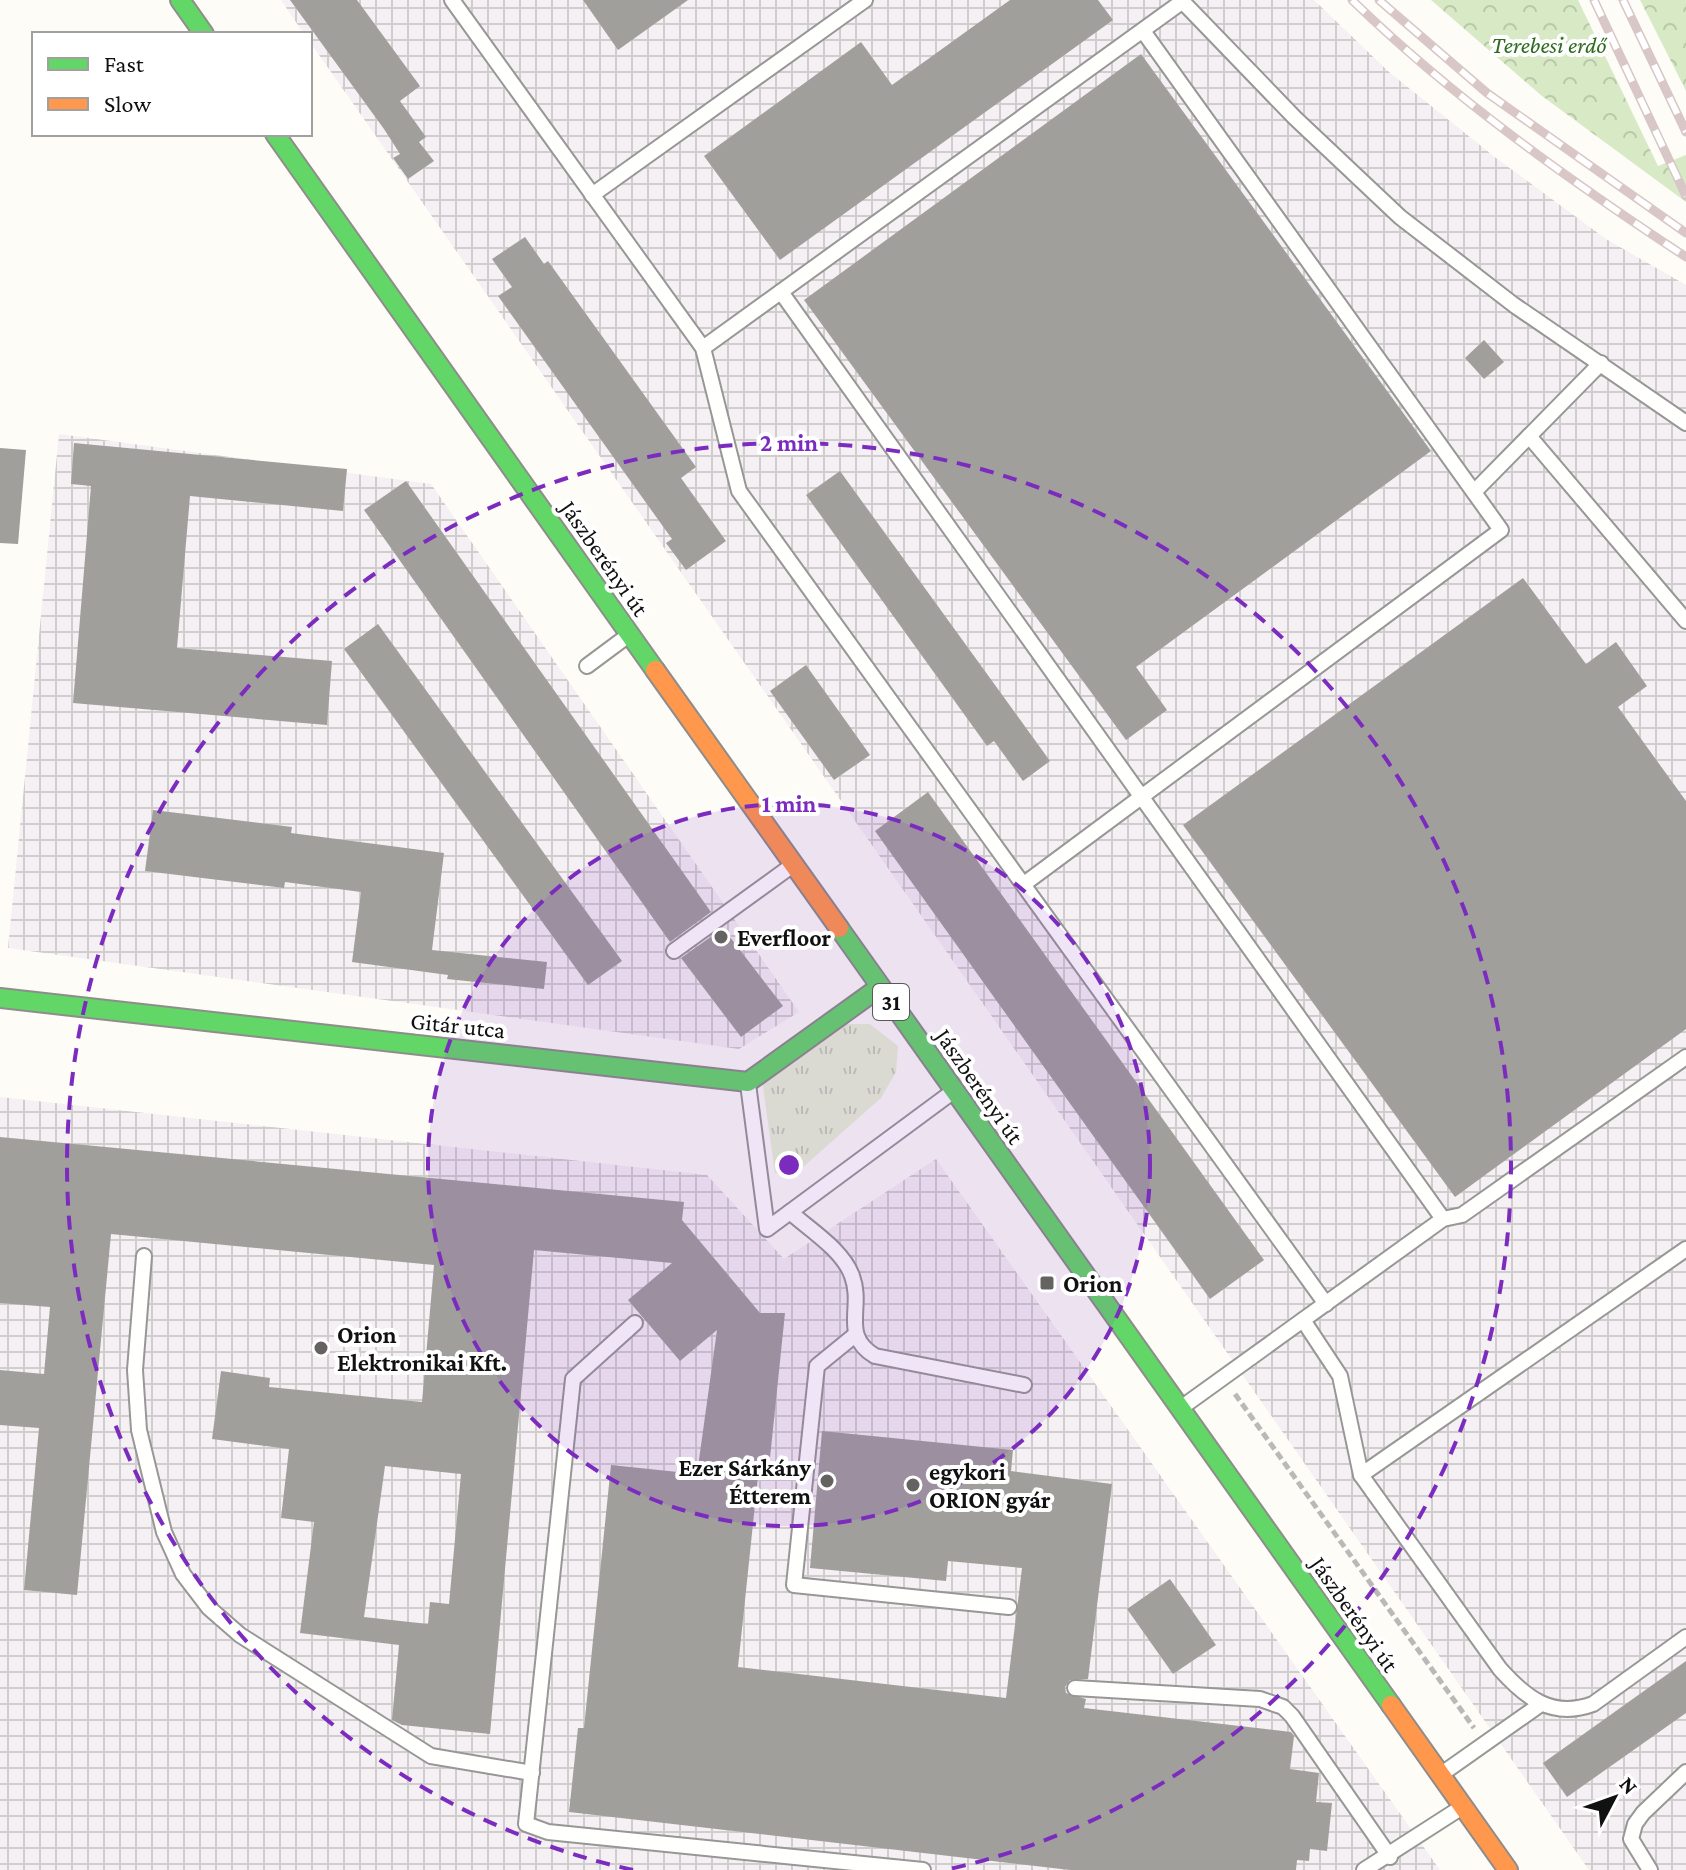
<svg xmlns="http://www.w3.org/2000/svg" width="1686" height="1870" font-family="'Crimson Pro',serif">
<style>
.industrial{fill:url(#industrial-grid)}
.grass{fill:url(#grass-tufts)}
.forest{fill:url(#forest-crowns)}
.building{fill:#a19f9c;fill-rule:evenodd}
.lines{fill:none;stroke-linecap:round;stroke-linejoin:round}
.lane-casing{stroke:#979795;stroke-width:18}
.fast-casing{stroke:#8e8d8b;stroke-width:22}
.slow-casing{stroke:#8e8d8b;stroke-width:22}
.path{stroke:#b9b9b8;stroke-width:5;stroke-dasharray:8 4;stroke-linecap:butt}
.lane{stroke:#fffffe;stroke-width:14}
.fast{stroke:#63d668;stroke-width:18}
.slow{stroke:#ff974d;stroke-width:18}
.rail-casing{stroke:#d9c6c7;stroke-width:9}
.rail{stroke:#fff;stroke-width:6;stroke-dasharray:18;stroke-linecap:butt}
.ring{fill:none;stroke:#7b2cbf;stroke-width:4;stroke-dasharray:14 10}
.poi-dot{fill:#646362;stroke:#fff;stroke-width:3}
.labels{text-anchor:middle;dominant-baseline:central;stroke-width:8;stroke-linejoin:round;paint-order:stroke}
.shield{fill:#fff;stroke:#585858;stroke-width:2}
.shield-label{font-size:22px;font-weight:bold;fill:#111}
.park-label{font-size:24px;font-style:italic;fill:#2f6b1f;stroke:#fff}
.street-label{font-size:24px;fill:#111;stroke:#fff}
.poi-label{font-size:24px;font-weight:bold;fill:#111;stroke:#fff;text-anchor:start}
.centre{fill:#7b2cbf;stroke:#fff;stroke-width:4}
.ring-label{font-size:24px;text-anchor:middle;font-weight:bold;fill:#7b2cbf;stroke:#fff;stroke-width:8;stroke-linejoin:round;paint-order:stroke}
</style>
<defs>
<pattern id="industrial-grid" width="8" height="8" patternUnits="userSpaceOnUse" patternTransform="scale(2)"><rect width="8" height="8" fill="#f5f0f3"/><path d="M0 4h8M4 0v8" fill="none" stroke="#d1cdcf"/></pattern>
<pattern id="grass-tufts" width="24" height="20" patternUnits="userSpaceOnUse" patternTransform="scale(2)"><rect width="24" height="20" fill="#e7f3d7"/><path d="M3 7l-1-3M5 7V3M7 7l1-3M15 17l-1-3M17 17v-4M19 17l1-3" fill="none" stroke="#c5cfb8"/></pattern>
<pattern id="forest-crowns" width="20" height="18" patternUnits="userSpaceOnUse" patternTransform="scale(2)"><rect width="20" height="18" fill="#d8eac5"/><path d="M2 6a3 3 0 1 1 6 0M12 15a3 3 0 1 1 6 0" fill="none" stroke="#b8c8a8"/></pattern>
</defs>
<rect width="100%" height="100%" fill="#fdfcf7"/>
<!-- industrial -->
<g class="industrial">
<path d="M 281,0 L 1314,0 L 1389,72 L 1496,158 L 1606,239 L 1686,285 L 1686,1870 L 1589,1870 L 310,42 L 310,34 L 304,34 Z"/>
<path d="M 59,434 L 431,484 L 799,1012 L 739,1049 L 8,948 Z"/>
<path d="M 0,1097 L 707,1175 L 784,1259 L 936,1159 L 1440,1870 L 0,1870 Z"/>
</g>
<!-- grass -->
<path class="grass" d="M 845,1024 L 870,1024 L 898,1046 L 896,1072 L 881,1098 L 802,1168 L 775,1173 L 762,1080 Z"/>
<!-- forest -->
<g class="forest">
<path d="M 1431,0 L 1578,0 L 1658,166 L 1686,155 L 1686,202 L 1542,96 Z"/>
<path d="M 1640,0 L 1686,0 L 1686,91 Z"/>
</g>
<!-- building -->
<g class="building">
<path d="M 290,0 L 357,0 L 420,86 L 400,101 L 426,137 L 419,142 L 434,161 L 408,179 L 393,158 L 400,154 L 384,129 Z"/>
<path d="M 583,0 L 688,0 L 618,50 Z"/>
<path d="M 1010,0 L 1098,0 L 1113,20 L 780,260 L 704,156 L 861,42 L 892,85 Z"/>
<path d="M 1141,54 L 1431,451 L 1136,667 L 1167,710 L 1126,740 L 804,300 Z"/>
<path d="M 525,237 L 544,264 L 548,261 L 696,467 L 681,478 L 726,541 L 686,570 L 666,543 L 672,539 L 498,296 L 512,287 L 492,259 Z"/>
<path d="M 1484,340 L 1504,362 L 1484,379 L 1465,358 Z"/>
<path d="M 74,443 L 347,469 L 343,511 L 190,496 L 177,648 L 332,661 L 327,725 L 73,703 L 91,486 L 71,484 Z"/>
<path d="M 0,448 L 26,450 L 18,544 L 0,543 Z"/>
<path d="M 840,471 L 1050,761 L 1023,781 L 994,741 L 987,746 L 806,495 Z"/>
<path d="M 406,481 L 711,912 L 670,942 L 364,510 Z"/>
<path d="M 1523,578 L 1586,664 L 1616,642 L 1647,686 L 1618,707 L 1686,801 L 1686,1029 L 1455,1197 L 1183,825 Z"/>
<path d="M 378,624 L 622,961 L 588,985 L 344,649 Z"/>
<path d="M 806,665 L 870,755 L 834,780 L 770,691 Z"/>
<path d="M 928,792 L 1264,1260 L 1210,1299 L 875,831 Z"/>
<path d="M 153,810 L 292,827 L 291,833 L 444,853 L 432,950 L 547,962 L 544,989 L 447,979 L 448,975 L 352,962 L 361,892 L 285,882 L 284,888 L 145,871 Z"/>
<path d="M 723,928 L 783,1006 L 741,1037 L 681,958 Z"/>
<path d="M 0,1137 L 684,1202 L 682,1220 L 760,1313 L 785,1313 L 768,1477 L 758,1476 L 738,1667 L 1006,1698 L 1022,1568 L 948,1561 L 946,1581 L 810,1568 L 822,1431 L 1013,1450 L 1011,1471 L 1112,1484 L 1088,1679 L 1070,1680 L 1065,1687 L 1066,1693 L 1086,1699 L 1084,1708 L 1291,1732 L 1294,1736 L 1290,1769 L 1319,1773 L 1316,1802 L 1332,1803 L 1327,1851 L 1310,1849 L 1309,1861 L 1297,1860 L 1296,1870 L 1070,1870 L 569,1812 L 578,1728 L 584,1728 L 611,1465 L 697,1474 L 717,1330 L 680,1361 L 628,1300 L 672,1263 L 534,1250 L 490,1734 L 402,1725 L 392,1720 L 399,1645 L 300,1633 L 314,1522 L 281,1518 L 289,1449 L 212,1439 L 221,1371 L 270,1378 L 269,1387 L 422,1402 L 434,1265 L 111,1234 L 77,1595 L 24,1590 L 39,1428 L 0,1425 L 0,1370 L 44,1374 L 50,1307 L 0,1303 ZM 385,1466 L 461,1474 L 449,1604 L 430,1602 L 428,1624 L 364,1617 Z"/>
<path d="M 1170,1579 L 1216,1645 L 1173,1674 L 1127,1609 Z"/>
<path d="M 1686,1661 L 1686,1713 L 1567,1797 L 1543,1763 Z"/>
</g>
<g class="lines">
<defs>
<g id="lane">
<path d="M 452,0 L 703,348 L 739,491 L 1326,1304"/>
<path d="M 1181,0 L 1295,118 L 1400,217 L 1514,305 L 1686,423"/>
<path d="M 592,195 L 865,0"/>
<path d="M 781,292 L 1443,1219"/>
<path d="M 703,348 L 1183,1"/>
<path d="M 1529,436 L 1686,621"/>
<path d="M 1474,492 L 1601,363"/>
<path d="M 587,666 L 626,637"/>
<path d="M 1024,884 L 1501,530 L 1143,31"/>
<path d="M 674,951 L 790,867"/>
<path d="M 748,1084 L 767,1229 L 951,1093"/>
<path d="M 790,1212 C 810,1230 843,1250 852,1276 C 864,1308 840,1335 875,1356 L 1024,1385"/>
<path d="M 144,1256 L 135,1370 L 139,1430 L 164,1532 L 183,1574 L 209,1608 L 240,1635 L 431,1756 L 532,1773"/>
<path d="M 1303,1320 L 1340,1376 L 1361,1475 L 1500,1669 C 1526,1698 1552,1719 1593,1704 L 1686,1637"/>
<path d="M 635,1323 L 573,1379 L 526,1824 L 548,1832 L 923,1870"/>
<path d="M 855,1335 L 817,1366 L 794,1585 L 1009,1607"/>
<path d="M 1185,1405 L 1443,1219 L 1462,1215 L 1686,1057"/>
<path d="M 1361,1475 L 1686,1249"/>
<path d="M 1075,1688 L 1260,1699 L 1283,1707 L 1292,1716 L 1390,1857"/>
<path d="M 1443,1773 L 1541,1704"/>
<path d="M 1364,1870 L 1459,1809"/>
<path d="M 1650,1870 L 1631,1839 L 1635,1824 L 1643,1813 L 1686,1772"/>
</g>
<g id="fast">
<path d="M 180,0 L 204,34"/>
<path d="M 275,134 L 655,670"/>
<path d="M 839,928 L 1391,1705"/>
<path d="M 0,998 L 748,1082 L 880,987"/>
</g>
<g id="slow">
<path d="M 655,670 L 839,928"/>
<path d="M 1391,1705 L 1508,1870"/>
</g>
</defs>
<!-- lane casing -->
<use href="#lane" class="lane-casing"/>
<!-- fast casing -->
<use href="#fast" class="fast-casing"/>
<!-- slow casing -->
<use href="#slow" class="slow-casing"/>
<!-- path -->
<path class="path" d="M 1235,1394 L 1474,1728"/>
<!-- lane -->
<use href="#lane" class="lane"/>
<!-- fast -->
<use href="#fast" class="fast"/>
<!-- slow -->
<use href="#slow" class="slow"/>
<defs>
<g id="rail">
<path d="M 1352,0 C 1453,98 1569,180 1686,257"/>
<path d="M 1379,0 L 1487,93 L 1686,233"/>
<path d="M 1594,0 L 1686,196"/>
<path d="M 1623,0 L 1686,132"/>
</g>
</defs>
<!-- rail casing -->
<use href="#rail" class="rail-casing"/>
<!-- rail -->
<use href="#rail" class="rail"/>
</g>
<!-- distance rings -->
<circle cx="789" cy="1165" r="361" fill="#7b2cbf" fill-opacity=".12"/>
<g class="ring">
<circle cx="789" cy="1165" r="361"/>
<path d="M633 1870A722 722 0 1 1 945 1870"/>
</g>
<!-- markers -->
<g class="poi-dot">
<circle cx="721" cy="937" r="8"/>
<rect x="1039" y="1275" width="16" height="16" rx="4"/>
<circle cx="321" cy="1348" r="8"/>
<circle cx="827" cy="1481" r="8"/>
<circle cx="913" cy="1485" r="8"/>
</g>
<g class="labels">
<!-- shield labels -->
<rect class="shield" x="873" y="984" width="36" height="36" rx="6"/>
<g class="shield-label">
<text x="891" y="1002">31</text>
</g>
<!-- park labels -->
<g class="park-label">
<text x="1549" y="44">Terebesi erdő</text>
</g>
<!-- street labels -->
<g class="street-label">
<text transform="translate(605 558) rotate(55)">Jászberényi út</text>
<text transform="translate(458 1025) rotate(6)">Gitár utca</text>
<text transform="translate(980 1086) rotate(55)">Jászberényi út</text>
<text transform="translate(1355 1614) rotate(55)">Jászberényi út</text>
</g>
<!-- poi labels -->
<g class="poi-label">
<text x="737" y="937">Everfloor</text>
<text x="1063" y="1283">Orion</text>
<text x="337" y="1334">Orion<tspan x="337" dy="28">Elektronikai Kft.</tspan></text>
<text x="811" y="1467" text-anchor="end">Ezer Sárkány<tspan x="811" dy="28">Étterem</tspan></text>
<text x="929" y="1471">egykori<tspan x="929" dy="28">ORION gyár</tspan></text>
</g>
</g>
<circle cx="789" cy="1165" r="12" class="centre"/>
<g class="ring-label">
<text x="789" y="451">2 min</text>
<text x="789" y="812">1 min</text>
</g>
<!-- legend -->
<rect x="32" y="32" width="280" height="104" fill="#ffffff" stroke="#a0a0a0" stroke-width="2"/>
<rect x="48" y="58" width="40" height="12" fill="#63d668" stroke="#a0a0a0" stroke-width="2"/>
<text x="104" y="72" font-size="24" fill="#111111">Fast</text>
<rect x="48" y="98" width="40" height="12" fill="#ff974d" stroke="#a0a0a0" stroke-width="2"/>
<text x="104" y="112" font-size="24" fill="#111111">Slow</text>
<!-- north arrow -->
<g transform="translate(1614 1798) rotate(49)" stroke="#ffffff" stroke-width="6" paint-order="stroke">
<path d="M0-6L14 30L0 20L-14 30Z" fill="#111111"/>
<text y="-12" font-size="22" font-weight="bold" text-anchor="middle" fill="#111111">N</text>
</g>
</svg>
